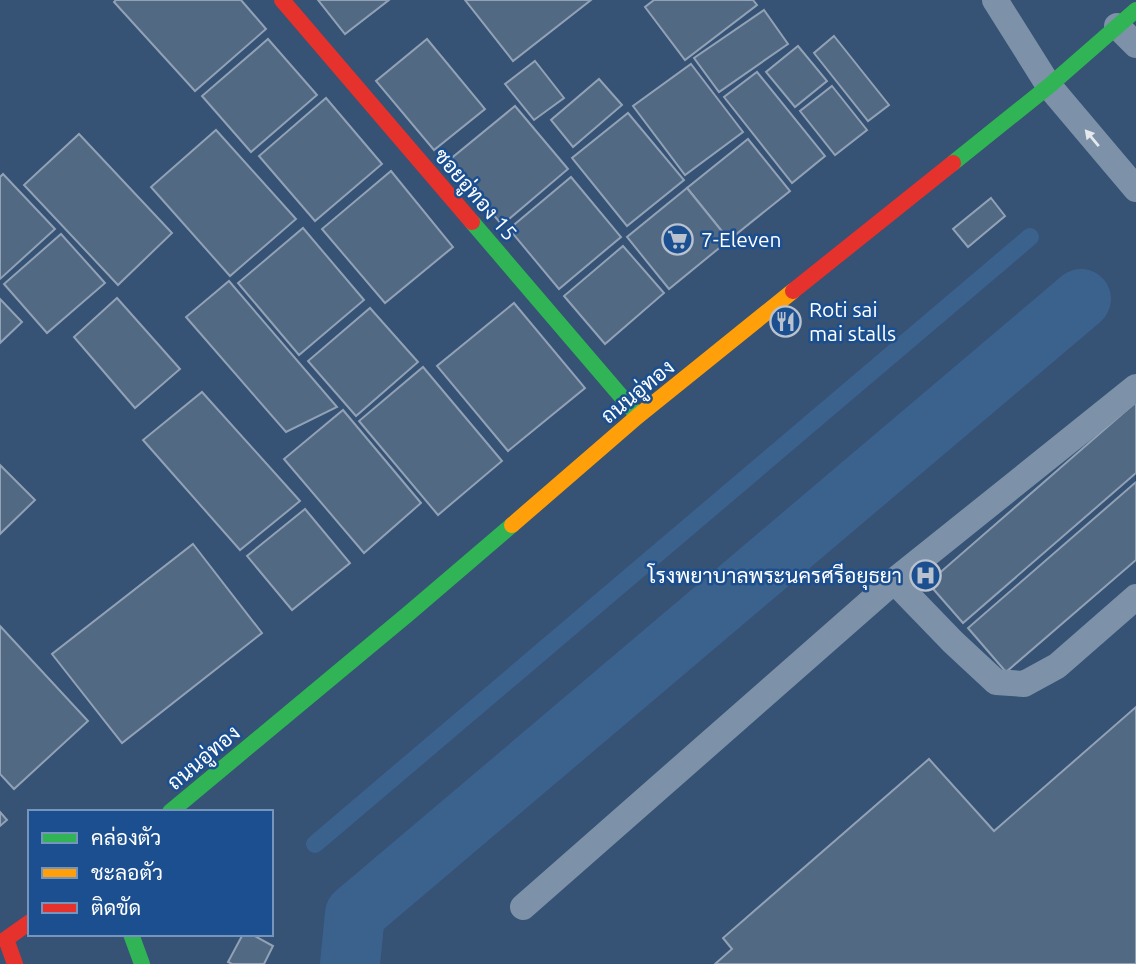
<svg xmlns="http://www.w3.org/2000/svg" width="1136" height="964" font-family="Ubuntu,Sarabun,sans-serif">
<style>
.lines{fill:none;stroke-linecap:round;stroke-linejoin:round}
.stream{stroke:#3b618d;stroke-width:18}
.canal{stroke:#3b618d;stroke-width:60}
.building{fill:#526984;stroke:#92a2b6;stroke-width:2}
.lane{stroke:#7d92a8;stroke-width:26}
.fast{stroke:#30b455;stroke-width:16}
.slow{stroke:#ff9f0a;stroke-width:16}
.jam{stroke:#e5322d;stroke-width:16}
.oneway{fill:#e5e9ee}
.labels{text-anchor:middle;dominant-baseline:central;stroke-width:5;stroke-linejoin:round;paint-order:stroke}
.street-label{font-size:21px;fill:#fff;stroke:#1b4f8f}
.poi-label{font-size:21px;fill:#fff;stroke:#1b4f8f;text-anchor:start}
</style>
<rect width="100%" height="100%" fill="#365274"/>
<g class="lines">
<!-- stream -->
<path class="stream" d="M 315,844 L 1030,237"/>
<!-- canal -->
<path class="canal" d="M 350,964 L 355,914 L 1081,299"/>
</g>
<!-- building -->
<g class="building">
<path d="M 116,0 L 241,0 L 266,29 L 195,91 L 114,2 Z"/>
<path d="M 318,0 L 389,0 L 345,34 Z"/>
<path d="M 465,0 L 591,0 L 513,61 Z"/>
<path d="M 654,0 L 753,0 L 757,5 L 685,60 L 645,7 Z"/>
<path d="M 764,10 L 788,44 L 719,92 L 694,58 Z"/>
<path d="M 834,36 L 889,105 L 868,121 L 814,53 Z"/>
<path d="M 268,39 L 317,95 L 251,152 L 202,96 Z"/>
<path d="M 427,39 L 485,109 L 434,150 L 376,81 Z"/>
<path d="M 798,46 L 827,81 L 795,107 L 766,72 Z"/>
<path d="M 535,61 L 564,98 L 534,120 L 505,84 Z"/>
<path d="M 691,64 L 743,132 L 685,175 L 633,106 Z"/>
<path d="M 757,72 L 825,156 L 792,183 L 724,97 Z"/>
<path d="M 599,79 L 622,105 L 573,147 L 551,120 Z"/>
<path d="M 832,86 L 867,130 L 835,155 L 800,111 Z"/>
<path d="M 326,98 L 382,164 L 315,221 L 259,156 Z"/>
<path d="M 515,106 L 568,169 L 502,225 L 448,161 Z"/>
<path d="M 628,113 L 684,180 L 627,226 L 572,158 Z"/>
<path d="M 216,130 L 296,219 L 230,276 L 151,187 Z"/>
<path d="M 79,134 L 172,233 L 118,285 L 24,185 Z"/>
<path d="M 748,139 L 790,191 L 729,240 L 687,188 Z"/>
<path d="M 391,171 L 453,247 L 385,303 L 322,229 Z"/>
<path d="M 3,174 L 55,229 L 0,279 L 0,177 Z"/>
<path d="M 571,177 L 621,237 L 559,289 L 509,229 Z"/>
<path d="M 687,188 L 729,240 L 669,289 L 627,237 Z"/>
<path d="M 991,198 L 1005,216 L 968,247 L 953,229 Z"/>
<path d="M 303,228 L 364,300 L 299,355 L 238,283 Z"/>
<path d="M 61,234 L 105,283 L 47,333 L 4,284 Z"/>
<path d="M 623,246 L 664,293 L 605,344 L 564,296 Z"/>
<path d="M 229,281 L 337,407 L 286,432 L 186,317 Z"/>
<path d="M 117,298 L 180,369 L 135,408 L 74,337 Z"/>
<path d="M 0,299 L 22,322 L 0,343 Z"/>
<path d="M 514,303 L 585,388 L 508,451 L 437,366 Z"/>
<path d="M 370,308 L 418,362 L 356,416 L 308,361 Z"/>
<path d="M 423,367 L 502,461 L 438,515 L 359,421 Z"/>
<path d="M 202,392 L 300,501 L 240,550 L 143,440 Z"/>
<path d="M 1136,402 L 1136,473 L 963,623 L 928,583 Z"/>
<path d="M 343,410 L 421,503 L 364,553 L 284,459 Z"/>
<path d="M 0,465 L 35,500 L 0,534 Z"/>
<path d="M 1136,482 L 1136,560 L 1006,672 L 968,628 Z"/>
<path d="M 305,509 L 350,563 L 292,610 L 247,556 Z"/>
<path d="M 193,544 L 262,633 L 122,743 L 52,654 Z"/>
<path d="M 0,626 L 88,721 L 14,789 L 0,774 Z"/>
<path d="M 1136,707 L 1136,964 L 715,964 L 732,949 L 723,938 L 929,759 L 994,831 Z"/>
<path d="M 0,812 L 7,820 L 0,826 Z"/>
<path d="M 243,934 L 251,934 L 273,946 L 264,964 L 232,964 L 228,962 Z"/>
</g>
<g class="lines">
<!-- lane -->
<g class="lane">
<path d="M 995,0 L 1049,86 L 1136,189"/>
<path d="M 1117,26 L 1136,45"/>
<path d="M 894,581 L 953,642 L 996,682 L 1024,684 L 1057,666 L 1136,597"/>
<path d="M 523,907 L 894,581 L 1136,387"/>
</g>
<!-- fast -->
<g class="fast">
<path d="M 953,163 L 1049,86 L 1136,10"/>
<path d="M 472,222 L 638,416"/>
<path d="M 170,812 L 408,614 L 512,525"/>
<path d="M 131,934 L 142,964"/>
</g>
<!-- slow -->
<path class="slow" d="M 512,525 L 638,416 L 793,291"/>
<!-- jam -->
<g class="jam">
<path d="M 282,0 L 472,222"/>
<path d="M 793,291 L 953,163"/>
<path d="M 15,964 L 6,939 L 30,922"/>
</g>
</g>
<!-- one-way arrows -->
<defs><path id="oneway-solid" d="M-6-.8H1V-3.2L6.5 0L1 3.2V.8H-6Z" transform="scale(1.75)"/></defs>
<use class="oneway" href="#oneway-solid" transform="translate(1092 138) rotate(-130)"/>
<!-- icons -->
<defs>
<symbol id="supermarket-ring" viewBox="-11 -11 22 22"><circle r="9.5" fill="#1b4f8f" stroke="#b9c2ce" stroke-width="1.5"/><path d="M-6-5.5h2.5l.6 2H6L4.5 2H-2.5L-4.4-4H-6ZM-1.5 3.2a1.3 1.3 0 1 0 .1 0ZM3 3.2a1.3 1.3 0 1 0 .1 0Z" fill="#b9c2ce"/></symbol>
<symbol id="restaurant-ring" viewBox="-11 -11 22 22"><circle r="9.5" fill="#1b4f8f" stroke="#b9c2ce" stroke-width="1.5"/><path d="M-5-6h1v4h1v-4h1v4h1v-4h1v5L-1.5 .5V6h-2V.5L-5-1ZM5-6V6H3V1.5H1.5Q1.5-4 5-6Z" fill="#b9c2ce"/></symbol>
<symbol id="hospital-ring" viewBox="-11 -11 22 22"><circle r="9.5" fill="#1b4f8f" stroke="#b9c2ce" stroke-width="1.5"/><path d="M-5-5h3v3.5h4V-5h3V5h-3V1.5h-4V5h-3Z" fill="#b9c2ce"/></symbol>
</defs>
<g fill-rule="evenodd">
<use href="#supermarket-ring" x="660" y="222" width="35" height="35"/>
<use href="#restaurant-ring" x="768" y="304" width="35" height="35"/>
<use href="#hospital-ring" x="908" y="558" width="35" height="35"/>
</g>
<g class="labels">
<!-- street labels -->
<g class="street-label">
<text transform="translate(476 194) rotate(49)">ซอยอู่ทอง 15</text>
<text transform="translate(637 391) rotate(-39)">ถนนอู่ทอง</text>
<text transform="translate(203 757) rotate(-40)">ถนนอู่ทอง</text>
</g>
<!-- poi labels -->
<g class="poi-label">
<text x="701" y="239">7-Eleven</text>
<text x="809" y="309">Roti sai<tspan x="809" dy="24">mai stalls</tspan></text>
<text x="902" y="575" text-anchor="end">โรงพยาบาลพระนครศรีอยุธยา</text>
</g>
</g>
<!-- legend -->
<rect x="28" y="810" width="245" height="126" fill="#1b4f8f" stroke="#7695bc" stroke-width="2"/>
<rect x="42" y="833" width="35" height="10" fill="#30b455" stroke="#7695bc" stroke-width="2"/>
<text x="91" y="845" font-size="21" fill="#ffffff">คล่องตัว</text>
<rect x="42" y="868" width="35" height="10" fill="#ff9f0a" stroke="#7695bc" stroke-width="2"/>
<text x="91" y="880" font-size="21" fill="#ffffff">ชะลอตัว</text>
<rect x="42" y="903" width="35" height="10" fill="#e5322d" stroke="#7695bc" stroke-width="2"/>
<text x="91" y="915" font-size="21" fill="#ffffff">ติดขัด</text>
</svg>
